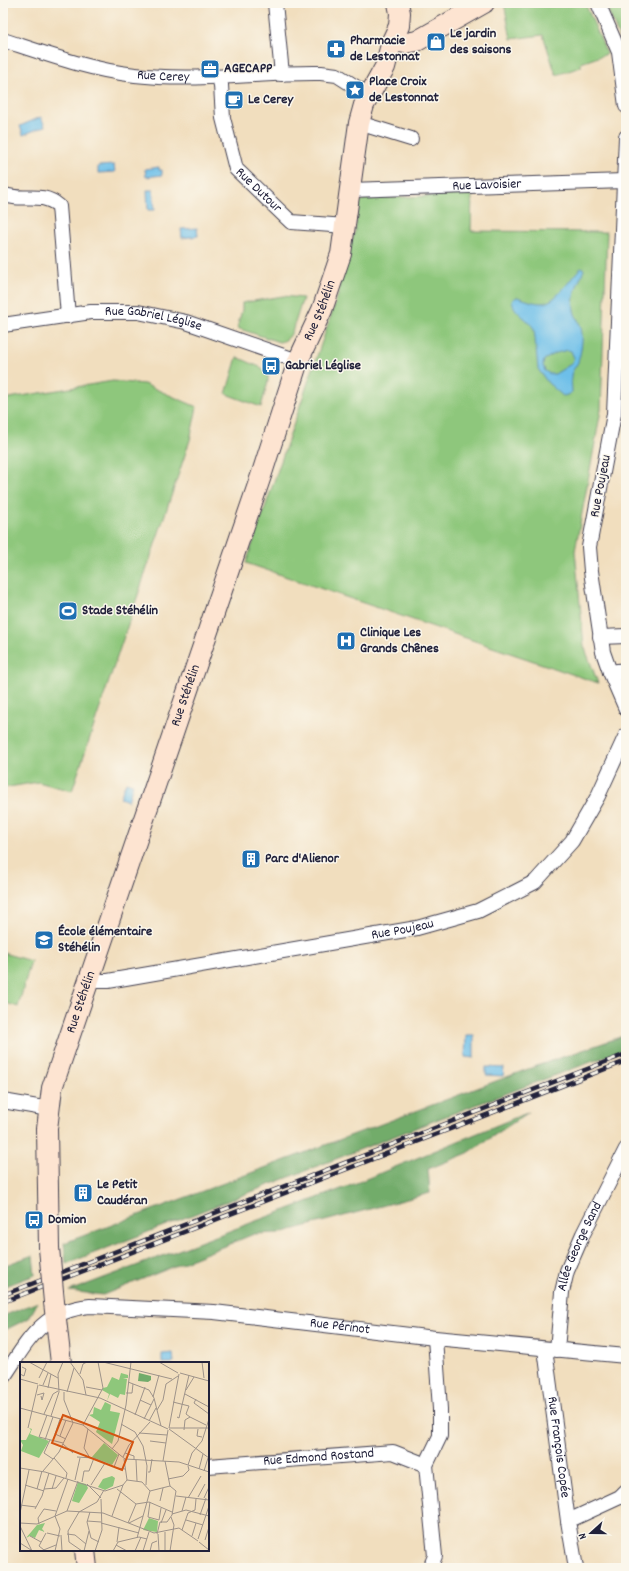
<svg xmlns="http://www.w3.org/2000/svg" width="629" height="1571" font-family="Dekko,sans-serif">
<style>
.green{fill:#8ec77b;stroke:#58745b}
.forest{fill:#72ac6b;stroke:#4a6753}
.water{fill:#6dbfe9;stroke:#487092;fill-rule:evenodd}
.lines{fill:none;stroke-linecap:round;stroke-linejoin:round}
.street-casing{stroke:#413e4f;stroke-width:16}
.secondary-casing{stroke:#413e4f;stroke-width:22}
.street{stroke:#fff;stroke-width:14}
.secondary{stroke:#fde4d1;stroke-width:20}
.rail-casing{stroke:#22223b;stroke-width:4.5}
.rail{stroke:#fbf7ec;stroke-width:3;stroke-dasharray:9;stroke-linecap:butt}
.secondary-bridge-casing{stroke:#413e4f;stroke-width:22;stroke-linecap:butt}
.secondary-bridge{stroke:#fde4d1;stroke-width:20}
.labels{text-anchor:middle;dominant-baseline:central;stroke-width:3;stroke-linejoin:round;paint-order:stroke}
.poi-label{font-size:14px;font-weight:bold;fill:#22223b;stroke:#fbf7ec;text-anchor:start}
.street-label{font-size:14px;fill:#22223b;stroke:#fbf7ec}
.inset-road{fill:none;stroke:#9e938a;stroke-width:1}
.view{fill:#d45411;fill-opacity:0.15;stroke:#d45411;stroke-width:2}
.inset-edge{fill:none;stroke:#22223b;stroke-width:2}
</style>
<rect width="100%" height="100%" fill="#fbf7ec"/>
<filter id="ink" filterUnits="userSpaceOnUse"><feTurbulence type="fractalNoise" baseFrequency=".025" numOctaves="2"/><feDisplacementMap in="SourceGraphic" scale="8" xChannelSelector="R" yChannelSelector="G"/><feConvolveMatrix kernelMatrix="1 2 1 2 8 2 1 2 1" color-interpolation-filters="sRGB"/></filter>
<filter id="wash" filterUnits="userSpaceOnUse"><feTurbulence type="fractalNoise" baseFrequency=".012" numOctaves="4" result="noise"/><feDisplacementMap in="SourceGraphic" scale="16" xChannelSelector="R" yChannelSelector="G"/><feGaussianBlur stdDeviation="0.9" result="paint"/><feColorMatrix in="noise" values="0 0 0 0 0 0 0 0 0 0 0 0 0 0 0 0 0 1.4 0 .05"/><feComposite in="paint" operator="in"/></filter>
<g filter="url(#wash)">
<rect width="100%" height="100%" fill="#f1debe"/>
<!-- green -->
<g class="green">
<path d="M 504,3 L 585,3 L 607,54 L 581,63 L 581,67 L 556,75 L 543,35 L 511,39 Z"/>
<path d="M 605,3 L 626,3 L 626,54 Z"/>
<path d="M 472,194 L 471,231 L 607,232 L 601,410 L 575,551 L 584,646 L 598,683 L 246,563 L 338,295 L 340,278 L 355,231 L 359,202 L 364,199 Z"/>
<path d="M 283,296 L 303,298 L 292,332 C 289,338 286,341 279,342 L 237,328 L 242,310 L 242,303 Z"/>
<path d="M 237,357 L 262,368 L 268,374 L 268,381 L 261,407 L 226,394 Z"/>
<path d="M 113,381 L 144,384 L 197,407 L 190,440 L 72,791 L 38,782 L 3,788 L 3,399 Z"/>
<path d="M 3,953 L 31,961 L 18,1007 L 3,1002 Z"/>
</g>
<!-- forest -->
<g class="forest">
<path d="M 626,1035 L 626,1049 L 454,1113 L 66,1264 L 64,1243 L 528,1069 Z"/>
<path d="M 529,1112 L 468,1153 L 428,1169 L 430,1193 L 280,1233 L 254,1234 L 103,1295 L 69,1291 L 344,1188 Z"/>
<path d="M 33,1255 L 35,1275 L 3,1287 L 3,1266 Z"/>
<path d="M 38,1302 L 29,1318 L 3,1331 L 3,1316 Z"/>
</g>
<!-- water -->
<g class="water">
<path d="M 41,117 L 45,126 L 23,135 L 20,126 Z"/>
<path d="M 114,165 L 115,172 L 98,173 L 98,166 Z"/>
<path d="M 159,167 L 159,170 L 162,170 L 162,175 L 146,177 L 145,169 Z"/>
<path d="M 147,190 L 153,190 L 155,210 L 148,210 Z"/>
<path d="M 197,228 L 198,236 L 182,238 L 181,229 Z"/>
<path d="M 582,267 L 584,270 C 578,284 570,297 575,314 C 578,320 582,328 582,335 C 583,341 580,357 578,362 C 576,367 571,371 571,376 C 571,382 572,387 572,392 L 567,395 L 563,396 L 548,383 L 538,369 L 534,329 C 528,318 515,314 512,302 L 513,299 L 517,297 C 524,299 533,303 541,303 C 558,303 570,277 582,267 ZM 568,350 L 571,351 L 574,358 L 571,364 L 555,374 L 550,374 L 545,371 L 543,365 L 544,360 L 556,353 Z"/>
<path d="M 126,782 L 133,784 L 128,801 L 120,798 Z"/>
<path d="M 466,1035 L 474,1035 L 474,1058 L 465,1057 Z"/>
<path d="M 486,1067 L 504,1068 L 503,1076 L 486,1075 Z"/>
<path d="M 173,1353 L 174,1363 L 162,1363 L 162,1354 Z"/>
</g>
</g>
<g filter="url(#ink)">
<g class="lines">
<defs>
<g id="street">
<path d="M 275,3 L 282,74"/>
<path d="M 598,3 L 619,52 L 626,106"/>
<path id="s1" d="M 3,40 C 46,54 90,70 135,75 C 197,82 259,72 321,73 L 337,75 L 362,91 L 371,93"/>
<path id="s2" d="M 219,78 L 221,85 L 223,118 L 236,169 L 291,222 L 346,226"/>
<path d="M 359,123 L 411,139"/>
<path d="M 626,137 L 614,414 L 589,547 L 591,571 L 603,652 L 610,672 L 626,709"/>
<path id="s3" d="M 350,190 L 624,181"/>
<path d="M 3,194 C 22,203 40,190 59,206 L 68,316"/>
<path id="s4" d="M 3,325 L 91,312 L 138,312 L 186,322 L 298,361"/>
<path d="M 600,637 L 626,636"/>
<path d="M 610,672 L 626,670"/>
<path id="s5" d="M 89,981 L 108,981 L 417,928 L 478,911 L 535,882 L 572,841 L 598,796 L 626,735"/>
<path d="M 3,1101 L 49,1109"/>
<path id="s6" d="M 545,1349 L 568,1521 L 576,1568"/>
<path id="s7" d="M 557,1350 L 562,1292 L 567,1271 L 583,1234 L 626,1149"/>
<path id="s8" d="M 3,1378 C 28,1341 41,1311 90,1306 L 214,1312 L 435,1338 L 626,1356"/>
<path id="s9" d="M 208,1466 L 393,1452 L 426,1465"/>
<path d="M 568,1521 L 620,1497 L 626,1491"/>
<path d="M 430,1568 L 435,1556 L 426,1465 L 440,1436 L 440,1409 L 435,1338"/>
</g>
<g id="secondary">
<path d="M 392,41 L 406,43 L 417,41 L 484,3"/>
<path id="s10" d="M 49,1248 L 47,1129 L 52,1088 L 262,473 L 298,361 L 322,310 L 341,254 L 359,123 L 364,105 L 385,67 L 392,41 L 399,26 L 400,13 L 398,3"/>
<path d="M 54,1302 L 61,1363"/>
<path d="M 85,1550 L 87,1568"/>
</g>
</defs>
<!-- street casing -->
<use href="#street" class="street-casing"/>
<!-- secondary casing -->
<use href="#secondary" class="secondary-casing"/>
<!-- street -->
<use href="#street" class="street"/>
<!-- secondary -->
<use href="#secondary" class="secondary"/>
<defs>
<g id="rail">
<path d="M 3,1295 L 626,1054"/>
<path d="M 3,1302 L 626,1061"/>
</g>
</defs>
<!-- rail casing -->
<use href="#rail" class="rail-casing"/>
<!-- rail -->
<use href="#rail" class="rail"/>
<defs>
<path id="secondary-bridge" d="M 49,1248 L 54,1302"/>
</defs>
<!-- secondary-bridge casing -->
<use href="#secondary-bridge" class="secondary-bridge-casing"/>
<!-- secondary-bridge -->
<use href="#secondary-bridge" class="secondary-bridge"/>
</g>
</g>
<!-- icons -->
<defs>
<symbol id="shop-square" viewBox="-11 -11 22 22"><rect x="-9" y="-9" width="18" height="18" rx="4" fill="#1f6fb2" stroke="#fbf7ec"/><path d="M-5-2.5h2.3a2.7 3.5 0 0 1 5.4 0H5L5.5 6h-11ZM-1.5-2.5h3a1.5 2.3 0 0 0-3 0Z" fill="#fff"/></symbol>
<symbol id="pharmacy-square" viewBox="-11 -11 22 22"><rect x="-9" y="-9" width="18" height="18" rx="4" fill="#1f6fb2" stroke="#fbf7ec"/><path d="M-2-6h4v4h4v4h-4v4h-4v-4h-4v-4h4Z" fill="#fff"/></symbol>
<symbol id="office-square" viewBox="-11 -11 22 22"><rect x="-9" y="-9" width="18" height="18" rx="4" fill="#1f6fb2" stroke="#fbf7ec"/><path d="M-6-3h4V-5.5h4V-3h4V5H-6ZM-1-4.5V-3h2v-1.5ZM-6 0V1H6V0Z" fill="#fff"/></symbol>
<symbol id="sight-square" viewBox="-11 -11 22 22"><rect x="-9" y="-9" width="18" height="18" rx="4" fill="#1f6fb2" stroke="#fbf7ec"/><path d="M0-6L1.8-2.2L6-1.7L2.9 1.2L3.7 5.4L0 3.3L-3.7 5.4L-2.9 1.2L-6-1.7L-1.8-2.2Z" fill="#fff"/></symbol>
<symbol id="cafe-square" viewBox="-11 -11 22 22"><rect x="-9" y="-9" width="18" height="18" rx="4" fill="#1f6fb2" stroke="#fbf7ec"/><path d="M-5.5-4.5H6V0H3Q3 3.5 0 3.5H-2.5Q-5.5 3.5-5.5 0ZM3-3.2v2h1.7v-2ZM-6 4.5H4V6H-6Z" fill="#fff"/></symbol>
<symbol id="bus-square" viewBox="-11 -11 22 22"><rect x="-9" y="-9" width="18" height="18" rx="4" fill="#1f6fb2" stroke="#fbf7ec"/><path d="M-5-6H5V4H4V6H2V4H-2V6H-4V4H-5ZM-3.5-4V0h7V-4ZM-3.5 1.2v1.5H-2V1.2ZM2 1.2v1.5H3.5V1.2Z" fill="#fff"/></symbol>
<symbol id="stadium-square" viewBox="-11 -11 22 22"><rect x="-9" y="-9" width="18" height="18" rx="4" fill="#1f6fb2" stroke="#fbf7ec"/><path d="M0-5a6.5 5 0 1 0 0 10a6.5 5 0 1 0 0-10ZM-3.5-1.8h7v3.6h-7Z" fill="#fff"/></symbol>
<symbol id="hospital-square" viewBox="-11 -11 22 22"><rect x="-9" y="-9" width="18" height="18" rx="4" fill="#1f6fb2" stroke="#fbf7ec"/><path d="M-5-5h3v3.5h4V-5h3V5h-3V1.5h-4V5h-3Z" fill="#fff"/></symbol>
<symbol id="building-square" viewBox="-11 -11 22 22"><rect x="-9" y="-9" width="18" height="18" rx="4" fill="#1f6fb2" stroke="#fbf7ec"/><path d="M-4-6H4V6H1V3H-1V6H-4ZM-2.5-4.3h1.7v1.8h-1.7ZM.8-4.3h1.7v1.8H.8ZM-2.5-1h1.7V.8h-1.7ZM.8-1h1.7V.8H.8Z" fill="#fff"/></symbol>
<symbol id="school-square" viewBox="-11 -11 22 22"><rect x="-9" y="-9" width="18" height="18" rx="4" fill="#1f6fb2" stroke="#fbf7ec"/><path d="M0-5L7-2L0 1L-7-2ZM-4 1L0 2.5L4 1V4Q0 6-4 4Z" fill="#fff"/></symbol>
</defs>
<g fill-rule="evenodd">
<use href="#shop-square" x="425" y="31" width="22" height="22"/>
<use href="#pharmacy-square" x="325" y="38" width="22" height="22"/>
<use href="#office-square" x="199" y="58" width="22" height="22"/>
<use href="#sight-square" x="344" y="79" width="22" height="22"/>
<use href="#cafe-square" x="223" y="89" width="22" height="22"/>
<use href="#bus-square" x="260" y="355" width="22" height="22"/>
<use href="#stadium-square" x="57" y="600" width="22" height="22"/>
<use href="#hospital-square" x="335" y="630" width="22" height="22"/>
<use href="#building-square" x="240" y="848" width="22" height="22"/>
<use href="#school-square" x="33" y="929" width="22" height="22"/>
<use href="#building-square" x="72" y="1182" width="22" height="22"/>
<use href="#bus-square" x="23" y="1209" width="22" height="22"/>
</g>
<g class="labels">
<!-- poi labels -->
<g class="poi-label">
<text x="450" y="34">Le jardin<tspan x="450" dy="16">des saisons</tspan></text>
<text x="350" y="41">Pharmacie<tspan x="350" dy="16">de Lestonnat</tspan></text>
<text x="224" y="69">AGECAPP</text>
<text x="369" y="82">Place Croix<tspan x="369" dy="16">de Lestonnat</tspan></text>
<text x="248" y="100">Le Cerey</text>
<text x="285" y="366">Gabriel Léglise</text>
<text x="82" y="611">Stade Stéhélin</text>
<text x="360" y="633">Clinique Les<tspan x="360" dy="16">Grands Chênes</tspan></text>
<text x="265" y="859">Parc d'Alienor</text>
<text x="58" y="932">École élémentaire<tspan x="58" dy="16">Stéhélin</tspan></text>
<text x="97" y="1185">Le Petit<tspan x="97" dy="16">Caudéran</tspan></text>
<text x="48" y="1220">Domion</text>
</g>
<!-- street labels -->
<g class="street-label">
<text stroke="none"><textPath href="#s1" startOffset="165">Rue Cerey</textPath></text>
<text stroke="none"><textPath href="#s3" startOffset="137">Rue Lavoisier</textPath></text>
<text stroke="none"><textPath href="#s2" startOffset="124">Rue Dutour</textPath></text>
<text stroke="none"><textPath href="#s10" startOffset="983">Rue Stéhélin</textPath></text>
<text stroke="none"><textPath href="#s4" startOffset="152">Rue Gabriel Léglise</textPath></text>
<text transform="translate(601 486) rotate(-79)">Rue Poujeau</text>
<text stroke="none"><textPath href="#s10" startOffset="575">Rue Stéhélin</textPath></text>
<text stroke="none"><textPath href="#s5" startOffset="318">Rue Poujeau</textPath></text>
<text stroke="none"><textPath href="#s10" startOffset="251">Rue Stéhélin</textPath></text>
<text stroke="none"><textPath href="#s7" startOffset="107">Allée George Sand</textPath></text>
<text stroke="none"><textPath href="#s8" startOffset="369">Rue Périnot</textPath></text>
<text stroke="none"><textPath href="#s6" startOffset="99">Rue François Copée</textPath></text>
<text stroke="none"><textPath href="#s9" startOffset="111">Rue Edmond Rostand</textPath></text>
</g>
</g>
<!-- overview -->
<g transform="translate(20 1362)">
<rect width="189" height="189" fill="#f1debe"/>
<path d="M 101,11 L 108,13 L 108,16 L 103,16 L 107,17 L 105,33 L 100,32 L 98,36 L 90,32 L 87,39 L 89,32 L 82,28 L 83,26 L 87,25 L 92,15 L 99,18 ZM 85,40 L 91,43 L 90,49 L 100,51 L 92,82 L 76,70 L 80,60 L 69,53 L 73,52 L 74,45 L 81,48 ZM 9,66 L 12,67 L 10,72 L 29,79 L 19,96 L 1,89 L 3,83 L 0,78 L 6,78 L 11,68 ZM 84,81 L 98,93 L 92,103 L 72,95 ZM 92,114 L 95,116 L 93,124 L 85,128 L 78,125 L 83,117 ZM 58,120 L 66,122 L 68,126 L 59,141 L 52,139 ZM 129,156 L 138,159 L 137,170 L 123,168 ZM 25,161 L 22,167 L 25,170 L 19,168 L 15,176 L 10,174 L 6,176 L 17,163 Z" fill="#8ec77b"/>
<path d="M 119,11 L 131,14 L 131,18 L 128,20 L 118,19 Z" fill="#72ac6b"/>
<path class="inset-road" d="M 9,0 L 38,16M 50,0 L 63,18 L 66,33M 83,0 L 152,17M 139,0 L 158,11M 182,0 L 184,16M 160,11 L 189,19M 0,12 L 4,14 L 6,7 L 2,5M 60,12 L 63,2 L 67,0M 19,16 L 27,0M 0,17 L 18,22M 108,20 L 129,28 L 134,36 L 141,64M 19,23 L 80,36 L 148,67M 23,23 L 28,11M 66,25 L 82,28M 28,26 L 31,12M 166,28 L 174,15M 47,30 L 54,6M 106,31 L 112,31 L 113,22M 165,32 L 189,45M 17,33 L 24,31 L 22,38 L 21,34M 133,35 L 139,13M 176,37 L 174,41 L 189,52M 120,38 L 131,43M 153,40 L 169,44 L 166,52 L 170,55M 0,41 L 0,46 L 63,63 L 105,97M 137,48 L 143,38 L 146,22 L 158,14M 24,52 L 33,32 L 38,29M 27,53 L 19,75 L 43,81M 115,53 L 125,25M 31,54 L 39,30 L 38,12 L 43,0M 157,55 L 159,56 L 169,13M 40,57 L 35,72 L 46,77M 124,57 L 134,37M 129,59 L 136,46M 101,62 L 115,70 L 123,84 L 127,104 L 126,123M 63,63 L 83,26 L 78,0M 8,66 L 18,23M 149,66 L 159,12M 149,66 L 189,66M 68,67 L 64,86 L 70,96M 149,67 L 189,96M 178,67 L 177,74 L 182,75M 164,68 L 165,58 L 170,55 L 186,63M 119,71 L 147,73M 40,74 L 46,58M 25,78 L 33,55M 30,78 L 24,91 L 33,97M 130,79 L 146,81M 43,82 L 53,91M 92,87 L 98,79 L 106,43 L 111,0M 105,91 L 114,94 L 114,97M 57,95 L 74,96 L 97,106 L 105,107M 103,95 L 109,83 L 130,60M 34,96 L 47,111 L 46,116M 104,97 L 107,118M 105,97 L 159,100 L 189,110M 116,98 L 117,119M 143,99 L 148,68M 145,99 L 150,124M 168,103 L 172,91 L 182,79 L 189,57M 94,105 L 99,92M 0,106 L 25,110 L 85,129 L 103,123 L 107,118M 179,107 L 183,92M 23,109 L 39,90 L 53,61 L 44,38 L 44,30M 69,109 L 74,96M 184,109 L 188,96M 128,110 L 130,110 L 132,97M 148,117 L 163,114 L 169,108 L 168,104M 55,118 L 60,96M 107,118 L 122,120 L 130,129M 62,120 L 64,109 L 69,109M 67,122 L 81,136M 5,123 L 24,129M 71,123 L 85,101M 17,127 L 22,109M 24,127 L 36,126 L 44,116M 32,127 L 36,114M 97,127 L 116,142 L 129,140 L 152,150M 130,129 L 150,124M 156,134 L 189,138M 178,135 L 185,122M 168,136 L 181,114M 184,136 L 189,125M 140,139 L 143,126M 130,140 L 128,155 L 139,158M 0,143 L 16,145M 15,147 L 22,134 L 29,111M 47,149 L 58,119M 162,149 L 166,135M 70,150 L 67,160 L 71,176 L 79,180M 0,151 L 9,108M 152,152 L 166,148 L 189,154M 180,153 L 186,136M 92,154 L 103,123M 139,158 L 141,146M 166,158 L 183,163M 67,159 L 81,160M 0,161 L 17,162 L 47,149 L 83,151 L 134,171 L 159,166 L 178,179M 81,161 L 119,171M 108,161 L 116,142M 109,161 L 123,154M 141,161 L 146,148M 19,162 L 18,156 L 24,147 L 36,149M 0,164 L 12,189M 162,168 L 168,151 L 175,148 L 176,137M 145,170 L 145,189M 27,171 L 40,174M 47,172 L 55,173 L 66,182M 137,172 L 140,160 L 147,160 L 152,153 L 156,129 L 150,124M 138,172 L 139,189M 41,173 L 42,189M 10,174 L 21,180M 172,174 L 176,161M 117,176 L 130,129M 178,177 L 189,144M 185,178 L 189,165M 97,180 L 99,165M 179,180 L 189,188M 0,181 L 11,188M 96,183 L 107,189M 24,188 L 19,184 L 26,171M 21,189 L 36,183M 35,189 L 40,167 L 35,154 L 48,117M 62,189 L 49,180 L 48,169 L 59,150 L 77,140 L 84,128M 64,189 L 69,169M 75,189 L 82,168 L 81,137M 93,189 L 98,180 L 119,175 L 127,177M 115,189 L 121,175M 123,189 L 129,170M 130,189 L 132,181 L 137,179M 150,189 L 154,163 L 151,155"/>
<path class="view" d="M 43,53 L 113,80 L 102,108 L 32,81 Z"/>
<rect width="189" height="189" class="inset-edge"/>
</g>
<!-- margin -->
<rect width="629" height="1571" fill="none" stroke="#fbf7ec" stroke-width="16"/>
<!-- north arrow -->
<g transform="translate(591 1533) rotate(249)" stroke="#fbf7ec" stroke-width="3" paint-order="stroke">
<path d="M0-3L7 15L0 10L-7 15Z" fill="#22223b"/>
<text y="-6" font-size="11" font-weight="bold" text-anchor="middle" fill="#22223b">N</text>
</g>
</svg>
